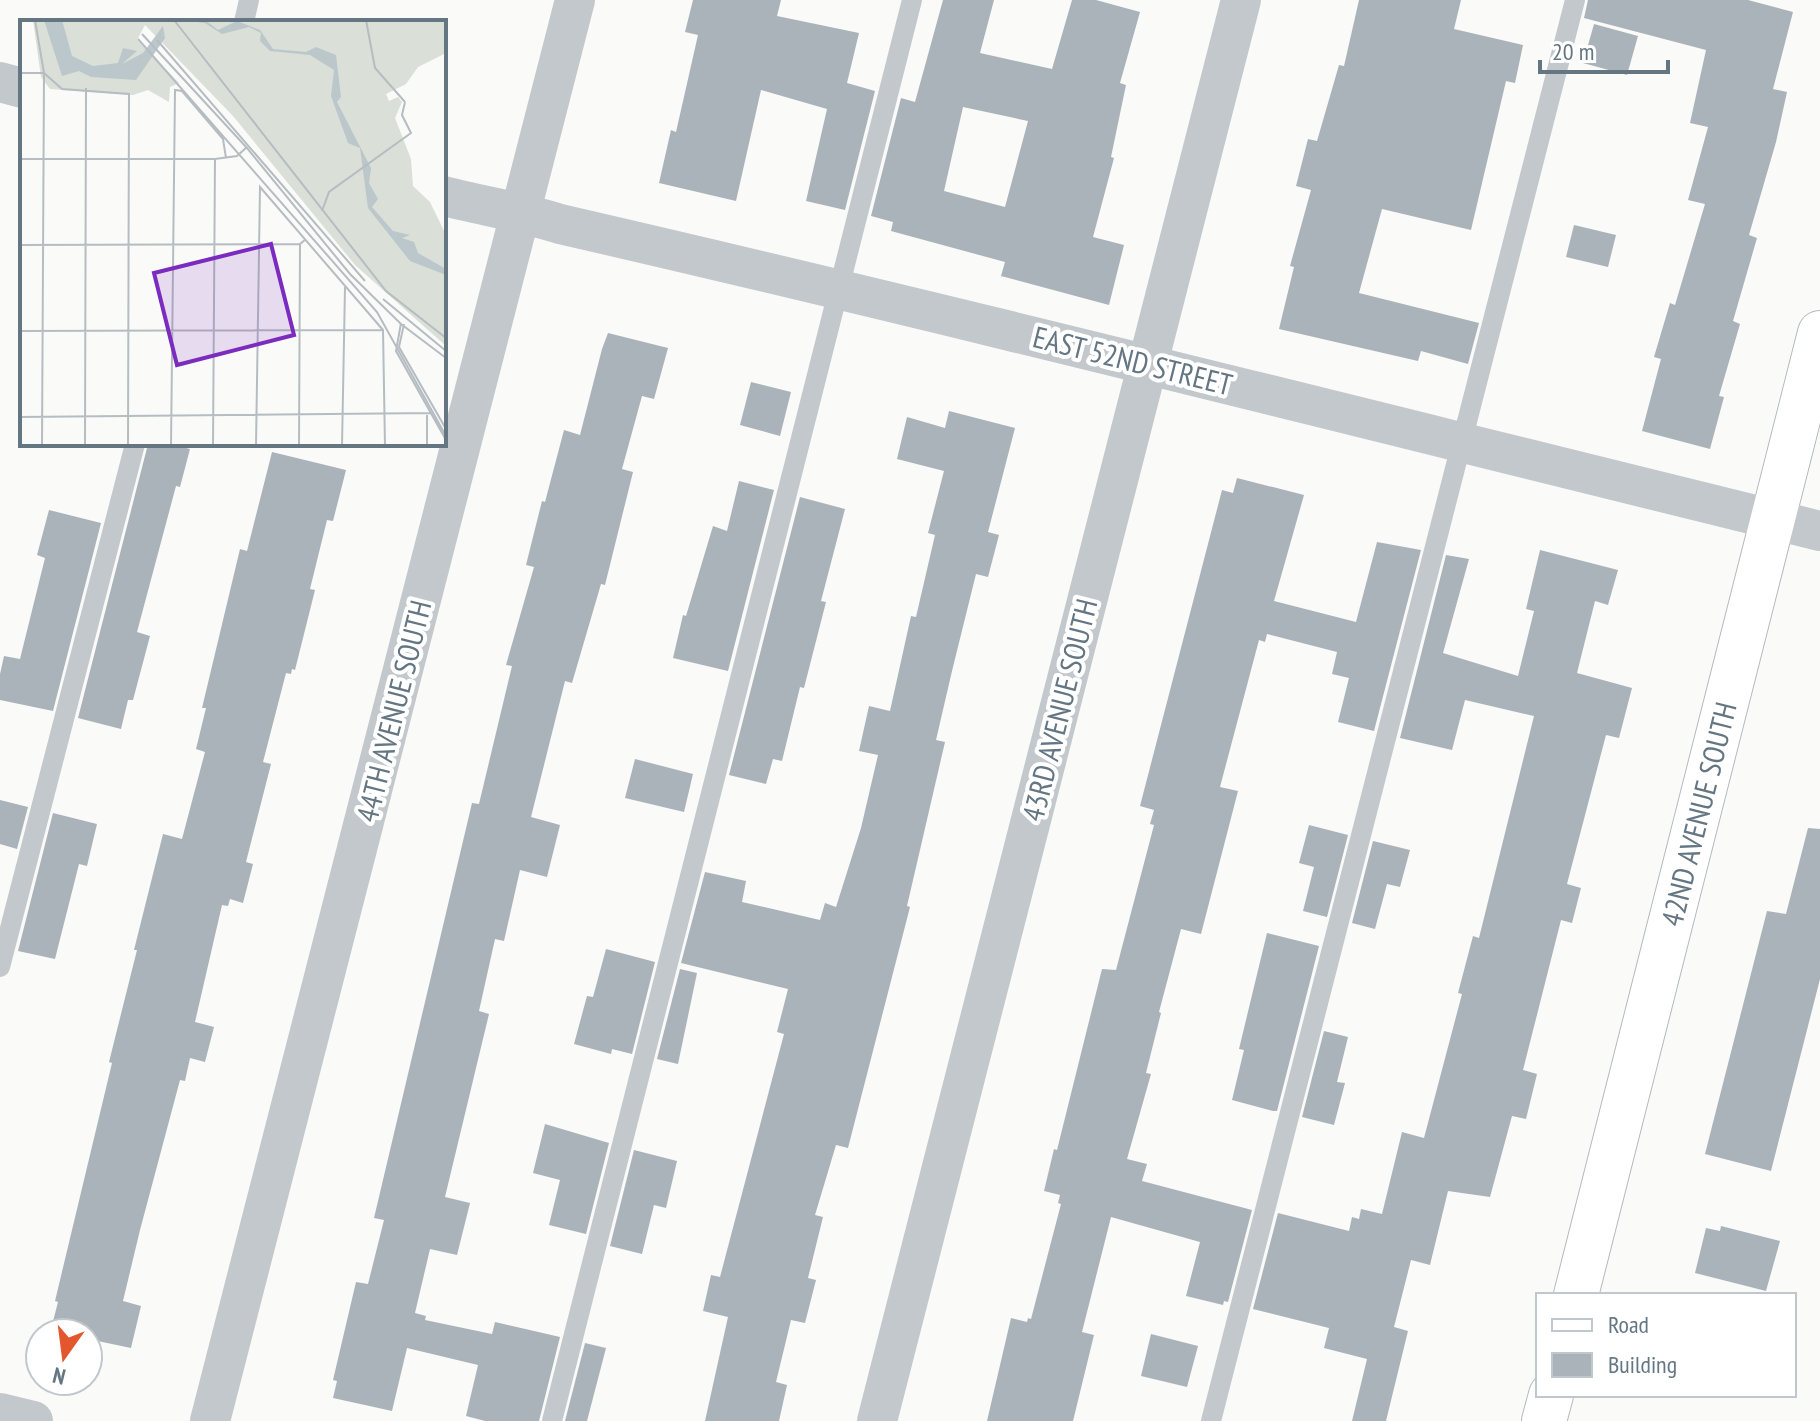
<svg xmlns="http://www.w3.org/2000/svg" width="1820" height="1421" font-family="'PT Sans Narrow',sans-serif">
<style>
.building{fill:#aab3b9;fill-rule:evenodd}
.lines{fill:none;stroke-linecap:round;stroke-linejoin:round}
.secondary-casing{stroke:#b3babf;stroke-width:46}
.lane{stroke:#c3c8cc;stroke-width:20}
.street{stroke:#c3c8cc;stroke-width:40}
.secondary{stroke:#fff;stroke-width:44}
.labels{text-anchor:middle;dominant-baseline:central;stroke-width:8;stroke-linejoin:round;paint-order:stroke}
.street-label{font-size:30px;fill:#657683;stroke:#fff}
.inset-road{fill:none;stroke:#b5bdc2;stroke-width:2}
.view{fill:#7b2cbf;fill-opacity:0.15;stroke:#7b2cbf;stroke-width:4}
.inset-edge{fill:none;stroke:#657683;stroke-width:4}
</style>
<rect width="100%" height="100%" fill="#fafaf8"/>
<!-- building -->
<g class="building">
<path d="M 693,0 L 781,0 L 777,16 L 859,33 L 847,83 L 875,91 L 845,210 L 806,201 L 827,109 L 761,90 L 736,201 L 659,183 L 671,130 L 676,132 L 698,35 L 685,32 Z"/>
<path d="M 943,0 L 994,0 L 980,53 L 1052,69 L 1072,0 L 1096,0 L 1140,12 L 1120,83 L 1126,85 L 1111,157 L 1114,158 L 1093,237 L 1124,245 L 1109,305 L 1001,276 L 1005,262 L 891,231 L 893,222 L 871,216 L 901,98 L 915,102 ZM 963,107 L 1028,121 L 1005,207 L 944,191 Z"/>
<path d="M 1359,0 L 1461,0 L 1454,29 L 1523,45 L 1515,83 L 1506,81 L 1471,230 L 1382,209 L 1359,293 L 1479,323 L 1468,364 L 1421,351 L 1418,361 L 1279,329 L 1294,267 L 1290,266 L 1311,190 L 1296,186 L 1308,139 L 1317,141 L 1339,65 L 1344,66 Z"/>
<path d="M 1588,0 L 1748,0 L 1793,12 L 1773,89 L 1787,92 L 1776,142 L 1749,235 L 1757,238 L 1733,321 L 1740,324 L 1719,396 L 1724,397 L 1710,449 L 1642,431 L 1661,359 L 1654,357 L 1670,303 L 1675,305 L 1705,204 L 1688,200 L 1708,127 L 1690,123 L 1706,50 L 1584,18 Z"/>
<path d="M 1594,24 L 1638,36 L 1627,75 L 1583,63 Z"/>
<path d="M 1574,225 L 1616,235 L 1608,267 L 1566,257 Z"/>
<path d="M 608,333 L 668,348 L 654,399 L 642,396 L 622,469 L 633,472 L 605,585 L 601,584 L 572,683 L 565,681 L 531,817 L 560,825 L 547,877 L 520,870 L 504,941 L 495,939 L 479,1011 L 489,1014 L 445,1197 L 470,1203 L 457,1255 L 430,1249 L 415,1313 L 426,1316 L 425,1320 L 492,1334 L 495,1322 L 560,1337 L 539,1421 L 485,1421 L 466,1416 L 478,1365 L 407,1348 L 392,1411 L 333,1398 L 337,1381 L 333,1380 L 356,1282 L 368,1284 L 384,1220 L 374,1218 L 472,803 L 479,804 L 512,666 L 506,665 L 534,567 L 526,565 L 542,501 L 545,502 L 564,430 L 580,435 L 602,349 Z"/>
<path d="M 751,382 L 791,392 L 780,436 L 740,425 Z"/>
<path d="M 949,411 L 1015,428 L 988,532 L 999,535 L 988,577 L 976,574 L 952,671 L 936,740 L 945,742 L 907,906 L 910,907 L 848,1148 L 836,1145 L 815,1215 L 823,1217 L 808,1278 L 816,1280 L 805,1323 L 791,1320 L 776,1382 L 787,1385 L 779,1421 L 705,1421 L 728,1317 L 703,1311 L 711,1275 L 720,1277 L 784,1034 L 777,1032 L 788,989 L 681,963 L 705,872 L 746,881 L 742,902 L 820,920 L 825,903 L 836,907 L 861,828 L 878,755 L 859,751 L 869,706 L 890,711 L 911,616 L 916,617 L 935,535 L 928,533 L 944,471 L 897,459 L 907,417 L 945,428 Z"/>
<path d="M 148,444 L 171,444 L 190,449 L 180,487 L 176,486 L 137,632 L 150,636 L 133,700 L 128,700 L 121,729 L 78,718 Z"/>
<path d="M 272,452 L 346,470 L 333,521 L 327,520 L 310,589 L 315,590 L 295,670 L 292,669 L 291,674 L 286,673 L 263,762 L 271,764 L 246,862 L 253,864 L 243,903 L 230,899 L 228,906 L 222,905 L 195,1022 L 214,1027 L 205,1062 L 190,1058 L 185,1081 L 180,1080 L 140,1230 L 123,1301 L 141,1306 L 131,1348 L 88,1339 L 88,1333 L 50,1333 L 58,1302 L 55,1301 L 112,1063 L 109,1062 L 137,950 L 134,950 L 163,834 L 182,839 L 205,752 L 196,749 L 206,708 L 202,708 L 240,549 L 247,551 Z"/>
<path d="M 1237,478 L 1304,495 L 1274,601 L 1356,622 L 1377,542 L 1421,550 L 1374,731 L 1338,722 L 1349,678 L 1332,674 L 1337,652 L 1267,634 L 1265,642 L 1259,640 L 1220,787 L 1238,791 L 1201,934 L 1181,929 L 1159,1012 L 1161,1013 L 1146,1073 L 1151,1074 L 1127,1159 L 1147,1164 L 1142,1181 L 1252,1210 L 1228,1302 L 1224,1301 L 1223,1305 L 1186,1296 L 1200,1242 L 1111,1217 L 1082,1332 L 1094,1335 L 1073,1421 L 987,1421 L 1011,1318 L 1027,1322 L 1028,1318 L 1031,1319 L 1061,1204 L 1058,1203 L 1060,1195 L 1044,1191 L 1054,1149 L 1057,1150 L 1102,969 L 1116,970 L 1154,825 L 1150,824 L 1154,810 L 1140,806 L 1222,490 L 1233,493 Z"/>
<path d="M 739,481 L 774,490 L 728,671 L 673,658 L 683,615 L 686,616 L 713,526 L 727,531 Z"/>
<path d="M 800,497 L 845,509 L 821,601 L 826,602 L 804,688 L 800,687 L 782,761 L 773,759 L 766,784 L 729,775 Z"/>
<path d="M 49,510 L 101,523 L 53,711 L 0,700 L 0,674 L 4,656 L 20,659 L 45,558 L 37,555 Z"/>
<path d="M 1540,550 L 1618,570 L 1608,605 L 1595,601 L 1577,673 L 1632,688 L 1619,738 L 1606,735 L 1567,884 L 1581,888 L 1572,923 L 1561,920 L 1523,1070 L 1537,1074 L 1526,1119 L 1512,1116 L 1490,1197 L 1448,1191 L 1430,1265 L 1411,1260 L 1394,1327 L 1408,1331 L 1386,1421 L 1352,1421 L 1367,1359 L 1324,1348 L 1329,1328 L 1253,1309 L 1278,1213 L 1349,1231 L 1352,1217 L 1359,1219 L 1361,1209 L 1382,1214 L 1402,1132 L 1424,1138 L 1462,994 L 1458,993 L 1473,936 L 1479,938 L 1534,716 L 1465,700 L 1452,750 L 1400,738 L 1446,555 L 1469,559 L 1443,653 L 1518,676 L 1534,611 L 1526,609 Z"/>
<path d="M 635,759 L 693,774 L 684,812 L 625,798 Z"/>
<path d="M 0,800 L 28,807 L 17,849 L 0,844 Z"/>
<path d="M 53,813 L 97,824 L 87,866 L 79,864 L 55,959 L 18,951 Z"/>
<path d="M 1309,825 L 1348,835 L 1327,917 L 1303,911 L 1314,867 L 1299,863 Z"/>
<path d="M 1808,828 L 1820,829 L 1820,979 L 1771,1171 L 1705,1154 L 1767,911 L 1786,914 Z"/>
<path d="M 1373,841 L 1410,850 L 1400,887 L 1387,884 L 1375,929 L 1352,923 Z"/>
<path d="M 1267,933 L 1319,946 L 1277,1111 L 1273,1111 L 1232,1100 L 1244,1050 L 1239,1049 Z"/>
<path d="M 606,949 L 655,962 L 632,1054 L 612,1049 L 611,1054 L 574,1044 L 587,996 L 593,997 Z"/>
<path d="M 680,969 L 697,973 L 678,1064 L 657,1059 Z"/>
<path d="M 1324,1031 L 1348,1037 L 1337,1082 L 1345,1083 L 1334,1125 L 1302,1117 Z"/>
<path d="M 545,1124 L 609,1143 L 586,1234 L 549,1225 L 560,1180 L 533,1173 Z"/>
<path d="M 634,1150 L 677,1161 L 666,1208 L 654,1205 L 642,1254 L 610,1246 Z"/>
<path d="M 1721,1226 L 1780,1241 L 1766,1291 L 1695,1273 L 1706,1228 L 1720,1231 Z"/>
<path d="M 1151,1334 L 1198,1346 L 1187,1387 L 1141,1376 Z"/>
<path d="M 585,1343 L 606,1348 L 587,1421 L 565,1421 Z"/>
</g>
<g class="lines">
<defs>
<g id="secondary">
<path d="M 1576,1295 L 1820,333"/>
<path d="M 1544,1421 L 1551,1395"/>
</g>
</defs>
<!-- secondary casing -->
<use href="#secondary" class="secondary-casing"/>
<!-- lane -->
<g class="lane">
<path d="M 244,22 L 249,0"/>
<path d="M 0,967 L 135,444"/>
<path d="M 552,1421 L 912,0"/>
<path d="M 1211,1421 L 1575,0"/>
</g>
<!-- street -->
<g class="street">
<path d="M 0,82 L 22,88"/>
<path d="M 444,196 C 483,206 522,212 560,224 C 981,321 1400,428 1820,531"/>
<path d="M 0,1413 L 33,1421"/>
<path d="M 210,1421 L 575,0"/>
<path d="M 877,1421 L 1241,0"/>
</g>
<!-- secondary -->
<use href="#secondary" class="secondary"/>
</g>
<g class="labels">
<!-- street labels -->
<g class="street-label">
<text transform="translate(1133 360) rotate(14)">EAST 52ND STREET</text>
<text transform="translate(1059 710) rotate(-76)">43RD AVENUE SOUTH</text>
<text transform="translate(393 711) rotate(-76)">44TH AVENUE SOUTH</text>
<text transform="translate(1698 814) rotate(-76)">42ND AVENUE SOUTH</text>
</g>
</g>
<!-- overview -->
<g transform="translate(20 20)">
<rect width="426" height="426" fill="#fafaf8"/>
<path d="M 13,0 L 426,0 L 426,33 L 398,47 L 386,64 L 366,74 L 369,81 L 378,77 L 382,82 L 375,98 L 391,139 L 393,166 L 410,182 L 426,215 L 426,326 L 335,245 L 213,96 L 125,5 L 117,20 L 159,63 L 150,67 L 149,82 L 128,70 L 113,75 L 30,69 L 21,57 Z" fill="#dadfd7"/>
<path d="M 24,0 L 42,0 L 52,36 L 73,46 L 98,43 L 103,28 L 117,31 L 102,44 L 123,33 L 143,6 L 145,18 L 116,60 L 71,57 L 59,51 L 42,56 ZM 161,0 L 185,0 L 198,10 L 217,1 L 240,10 L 253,29 L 286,32 L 296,27 L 316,35 L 321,77 L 317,82 L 351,148 L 349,163 L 358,179 L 352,187 L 373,211 L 390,215 L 382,218 L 394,222 L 398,233 L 426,249 L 426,255 L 390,241 L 348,188 L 340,128 L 328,123 L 311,76 L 314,50 L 290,35 L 250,31 L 240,21 L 241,13 L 229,7 L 202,14 L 185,3 Z" fill="#bbc7cb"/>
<path class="inset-road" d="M 15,0 L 24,53 L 22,426M 154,0 L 366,271 L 426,318M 346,0 L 355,48 L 385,82M 122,14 L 227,128 L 330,254 L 381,304 L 426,338M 118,19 L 357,292 L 426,416M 137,20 L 345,261M 0,53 L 24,53 L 42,69 L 109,74 L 108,426M 0,139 L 195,139 L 217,136 L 227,127M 302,191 L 309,172 L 391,113 L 382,95 L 385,82M 0,225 L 280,224 L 286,219M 363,279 L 426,331M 381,303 L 376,331 L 426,420M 384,304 L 379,327 L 426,409M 0,311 L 363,310M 407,395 L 407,426M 0,397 L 411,393M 65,426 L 66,68M 151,426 L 155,70 L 162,71 L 203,119 L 206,138M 193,426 L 195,139M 236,426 L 240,167 L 363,310 L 365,426M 279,426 L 280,224M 322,426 L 325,267"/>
<path class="view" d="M 251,224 L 274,315 L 157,345 L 134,253 Z"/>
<rect width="426" height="426" class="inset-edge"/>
</g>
<!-- legend -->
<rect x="1536" y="1293" width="260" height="104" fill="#ffffff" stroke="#c1c8cd" stroke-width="2"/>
<rect x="1552" y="1319" width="40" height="12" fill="#ffffff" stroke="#c1c8cd" stroke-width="2"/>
<text x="1608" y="1333" font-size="24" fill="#657683">Road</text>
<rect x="1552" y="1353" width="40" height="24" fill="#aab3b9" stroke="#c1c8cd" stroke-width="2"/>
<text x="1608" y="1373" font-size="24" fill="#657683">Building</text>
<!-- north arrow -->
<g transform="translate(64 1357) rotate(194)"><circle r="38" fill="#ffffff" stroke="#c1c8cd" stroke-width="2"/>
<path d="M0-6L14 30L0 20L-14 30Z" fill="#e4572e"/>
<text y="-12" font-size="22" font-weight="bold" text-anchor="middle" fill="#657683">N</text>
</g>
<!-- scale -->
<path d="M1540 60v12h128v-12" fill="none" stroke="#657683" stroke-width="4"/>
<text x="1552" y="60" font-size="24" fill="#657683" stroke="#ffffff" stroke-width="6" paint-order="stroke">20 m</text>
</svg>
